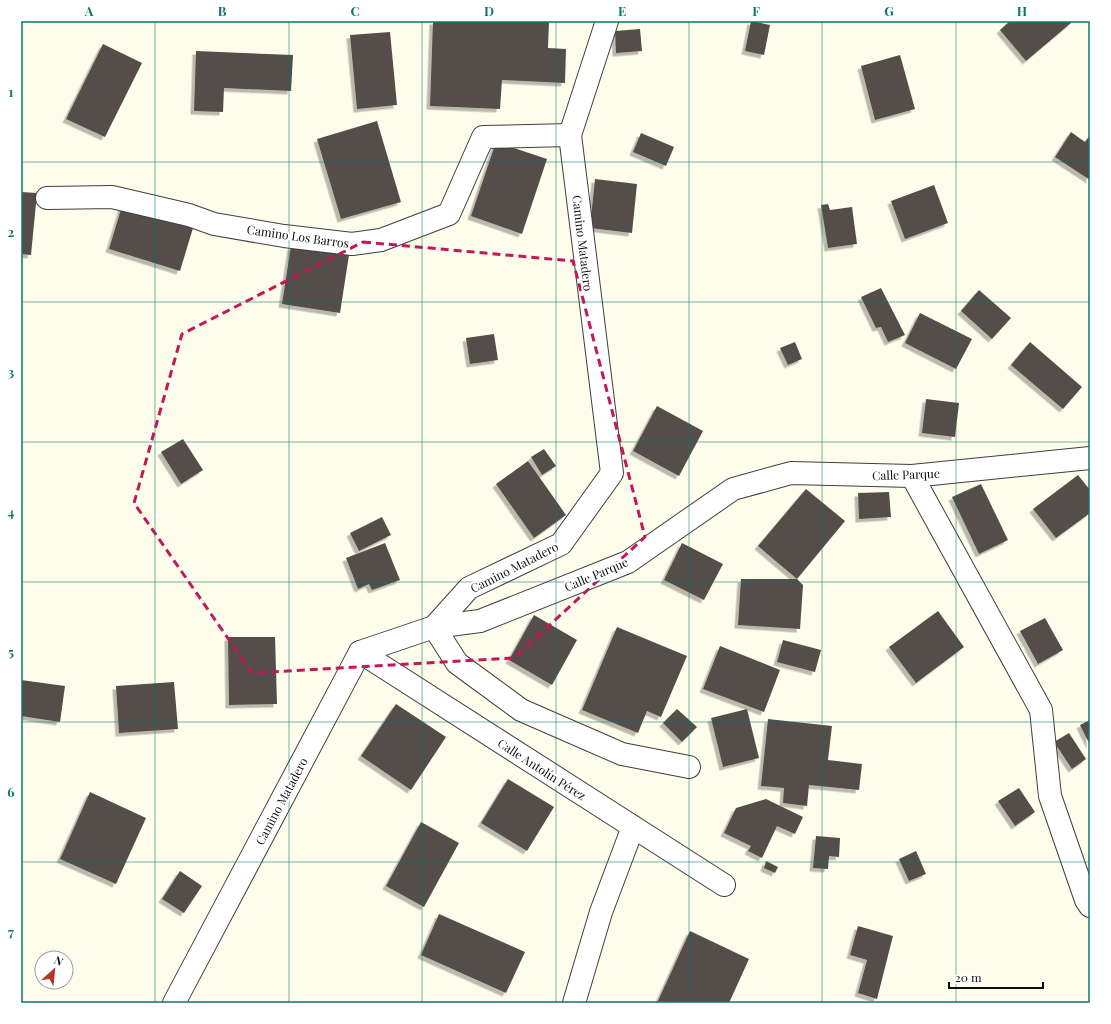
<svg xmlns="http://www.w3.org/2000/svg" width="1111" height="1024" font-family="'Playfair Display',serif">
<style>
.building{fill:#544e49;filter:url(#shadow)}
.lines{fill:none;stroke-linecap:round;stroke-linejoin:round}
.minor-casing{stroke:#3f3f3f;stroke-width:24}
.minor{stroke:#fff;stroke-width:22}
.marked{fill:none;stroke:#c2185b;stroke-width:3;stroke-dasharray:8 5;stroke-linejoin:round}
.grid{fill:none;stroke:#0f766e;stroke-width:1;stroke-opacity:0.55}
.labels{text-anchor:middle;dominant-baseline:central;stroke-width:4;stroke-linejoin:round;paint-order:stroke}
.street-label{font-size:12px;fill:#0c0c0c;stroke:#fff}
.neatline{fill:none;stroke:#0f766e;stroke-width:1.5}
.grid-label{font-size:13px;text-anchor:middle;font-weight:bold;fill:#0f766e}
</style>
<defs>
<filter id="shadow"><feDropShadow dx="-3.5" dy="3.5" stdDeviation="0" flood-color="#0004"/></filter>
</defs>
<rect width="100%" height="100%" fill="#fefdeb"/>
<!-- building -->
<g class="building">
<path d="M 433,21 L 549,21 L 548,48 L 566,49 L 565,83 L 502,80 L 500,109 L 430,106 Z"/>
<path d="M 751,21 L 770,25 L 764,55 L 745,51 Z"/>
<path d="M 1010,21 L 1070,21 L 1071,23 L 1026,61 L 1000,30 Z"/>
<path d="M 640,29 L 642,51 L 616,53 L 615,31 Z"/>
<path d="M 390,32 L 397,105 L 357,109 L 350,35 Z"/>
<path d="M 103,44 L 142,63 L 105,137 L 66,119 Z"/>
<path d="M 196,51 L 293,55 L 291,91 L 224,88 L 223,112 L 194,111 Z"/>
<path d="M 900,55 L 915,109 L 875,120 L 861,66 Z"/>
<path d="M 377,121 L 401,202 L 341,219 L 317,139 Z"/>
<path d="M 1071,132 L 1085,142 L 1090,135 L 1090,180 L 1055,157 Z"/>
<path d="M 641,133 L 674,147 L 666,166 L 633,152 Z"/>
<path d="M 496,142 L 547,159 L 522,234 L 471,216 Z"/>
<path d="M 595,179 L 637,184 L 632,233 L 590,228 Z"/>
<path d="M 934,185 L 948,223 L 905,239 L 891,201 Z"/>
<path d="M 21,192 L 37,193 L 31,255 L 21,254 Z"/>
<path d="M 828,204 L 830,210 L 852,207 L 857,244 L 828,248 L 821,205 Z"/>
<path d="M 122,206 L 193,228 L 180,271 L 109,249 Z"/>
<path d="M 291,246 L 349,255 L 340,313 L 282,304 Z"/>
<path d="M 881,288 L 905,335 L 888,342 L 881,327 L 876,328 L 861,297 Z"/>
<path d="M 979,290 L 1011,318 L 992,339 L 961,311 Z"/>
<path d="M 920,313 L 972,339 L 956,369 L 905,343 Z"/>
<path d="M 494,334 L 498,360 L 470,364 L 466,338 Z"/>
<path d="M 795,342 L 802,359 L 788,365 L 780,348 Z"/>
<path d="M 1030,342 L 1082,387 L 1063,409 L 1011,365 Z"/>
<path d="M 926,399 L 959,403 L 955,437 L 922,433 Z"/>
<path d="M 657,406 L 703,431 L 679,476 L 633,451 Z"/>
<path d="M 183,439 L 203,470 L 181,484 L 161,452 Z"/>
<path d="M 544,449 L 556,466 L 542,475 L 531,457 Z"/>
<path d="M 528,461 L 566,515 L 534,538 L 496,484 Z"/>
<path d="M 1078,475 L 1090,490 L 1090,513 L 1056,538 L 1033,509 Z"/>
<path d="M 981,484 L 1008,540 L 979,554 L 952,497 Z"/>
<path d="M 806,489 L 845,521 L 797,579 L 758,546 Z"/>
<path d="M 889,492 L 891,517 L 859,519 L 858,493 Z"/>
<path d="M 382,517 L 391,535 L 359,551 L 350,533 Z"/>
<path d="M 385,543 L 400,580 L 372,590 L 369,584 L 358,589 L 346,558 Z"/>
<path d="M 682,543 L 723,564 L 704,600 L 664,580 Z"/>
<path d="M 741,579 L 797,579 L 803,585 L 800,629 L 738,625 Z"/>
<path d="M 938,611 L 964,647 L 916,683 L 889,647 Z"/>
<path d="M 534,615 L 577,640 L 552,685 L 509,660 Z"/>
<path d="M 1045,618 L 1063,650 L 1038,664 L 1020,631 Z"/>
<path d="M 617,627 L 687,656 L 661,717 L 647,711 L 638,733 L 582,710 Z"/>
<path d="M 228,637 L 275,637 L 277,704 L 229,705 Z"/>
<path d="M 783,640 L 821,650 L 815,672 L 777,662 Z"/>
<path d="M 720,646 L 780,670 L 764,712 L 703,689 Z"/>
<path d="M 21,680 L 65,686 L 60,722 L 21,716 Z"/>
<path d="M 174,682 L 178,729 L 119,733 L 116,686 Z"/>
<path d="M 396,704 L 446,737 L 411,790 L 361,756 Z"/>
<path d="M 677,709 L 697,727 L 682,742 L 663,723 Z"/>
<path d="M 747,709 L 759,758 L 723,767 L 711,718 Z"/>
<path d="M 768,719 L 832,726 L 828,760 L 862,764 L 859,790 L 809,785 L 807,806 L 783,803 L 784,788 L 761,786 Z"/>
<path d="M 1090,720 L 1090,745 L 1080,725 Z"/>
<path d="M 1069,733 L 1086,759 L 1072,769 L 1054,742 Z"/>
<path d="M 508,779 L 554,807 L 527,851 L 481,823 Z"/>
<path d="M 1019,788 L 1035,812 L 1015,826 L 998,801 Z"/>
<path d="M 90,792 L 146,818 L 116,884 L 60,859 Z"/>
<path d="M 766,799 L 803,817 L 795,834 L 777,826 L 762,858 L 748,851 L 751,846 L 724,833 L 736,808 Z"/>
<path d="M 421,822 L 459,843 L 424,907 L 386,886 Z"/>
<path d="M 816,836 L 840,838 L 839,857 L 829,856 L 828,869 L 813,868 Z"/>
<path d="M 916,851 L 926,874 L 909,881 L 899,859 Z"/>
<path d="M 766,861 L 778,867 L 775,873 L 764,868 Z"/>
<path d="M 180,871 L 202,886 L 184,913 L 162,899 Z"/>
<path d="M 439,914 L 525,952 L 506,993 L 421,955 Z"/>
<path d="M 858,926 L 893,936 L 877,999 L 858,993 L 867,960 L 850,955 Z"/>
<path d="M 690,931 L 749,959 L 729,1003 L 657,1003 Z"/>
</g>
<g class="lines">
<defs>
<g id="minor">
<path d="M 47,198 L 112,197 L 189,215 L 214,224 L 284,236 L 352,244 L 381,240 L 449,214 L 483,137 L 570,135"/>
<path d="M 912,476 L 1041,710 L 1050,796 L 1086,900 L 1090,906"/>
<path d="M 360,652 L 724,885"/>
<path d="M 689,767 L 622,754 L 521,710 L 457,663 L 434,627 L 480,621 L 628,562 L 733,489 L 791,473 L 912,476 L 1090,458"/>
<path d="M 174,1003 L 360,652 L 434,627 L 469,588 L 561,544 L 612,473 L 570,135 L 607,21"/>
<path d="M 574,1003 L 601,912 L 633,827"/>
</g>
</defs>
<!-- minor casing -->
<use href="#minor" class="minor-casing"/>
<!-- minor -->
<use href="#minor" class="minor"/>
</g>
<!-- marked area -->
<path class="marked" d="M 363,242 L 573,261 L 645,537 L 514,658 L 252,673 L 134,503 L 182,334 Z"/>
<!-- grid -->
<path class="grid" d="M 155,21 L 155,1003M 289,21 L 289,1003M 422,21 L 422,1003M 556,21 L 556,1003M 689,21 L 689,1003M 822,21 L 822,1003M 956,21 L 956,1003M 21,162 L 1090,162M 21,302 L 1090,302M 21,442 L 1090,442M 21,582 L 1090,582M 21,722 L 1090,722M 21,862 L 1090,862"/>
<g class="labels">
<!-- street labels -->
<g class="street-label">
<text transform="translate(298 236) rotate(8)">Camino Los Barros</text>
<text transform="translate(583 243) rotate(83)">Camino Matadero</text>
<text transform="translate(906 474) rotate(-2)">Calle Parque</text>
<text transform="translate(514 567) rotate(-27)">Camino Matadero</text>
<text transform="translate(596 574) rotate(-23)">Calle Parque</text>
<text transform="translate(542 769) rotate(33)">Calle Antolín Pérez</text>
<text transform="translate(281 801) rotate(-62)">Camino Matadero</text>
</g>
</g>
<!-- border -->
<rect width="1111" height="1024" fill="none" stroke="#ffffff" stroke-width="44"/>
<!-- north arrow -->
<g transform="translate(54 970) rotate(27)"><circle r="19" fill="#ffffff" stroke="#9e9e9e"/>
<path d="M0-3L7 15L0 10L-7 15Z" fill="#b4362b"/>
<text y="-6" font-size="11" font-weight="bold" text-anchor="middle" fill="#0c0c0c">N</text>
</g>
<!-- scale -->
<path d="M949 982v6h94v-6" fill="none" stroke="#0c0c0c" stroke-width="2"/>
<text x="955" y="982" font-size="12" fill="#0c0c0c" stroke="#ffffff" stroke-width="3" paint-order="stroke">20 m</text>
<rect x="22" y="22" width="1067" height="980" class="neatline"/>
<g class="grid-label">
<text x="89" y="16">A</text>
<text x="222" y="16">B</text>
<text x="355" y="16">C</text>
<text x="489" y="16">D</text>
<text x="622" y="16">E</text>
<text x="756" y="16">F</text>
<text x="889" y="16">G</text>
<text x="1022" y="16">H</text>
<text x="11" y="97">1</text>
<text x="11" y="237">2</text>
<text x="11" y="377">3</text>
<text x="11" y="517">4</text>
<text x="11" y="657">5</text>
<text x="11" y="797">6</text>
<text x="11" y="937">7</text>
</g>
</svg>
